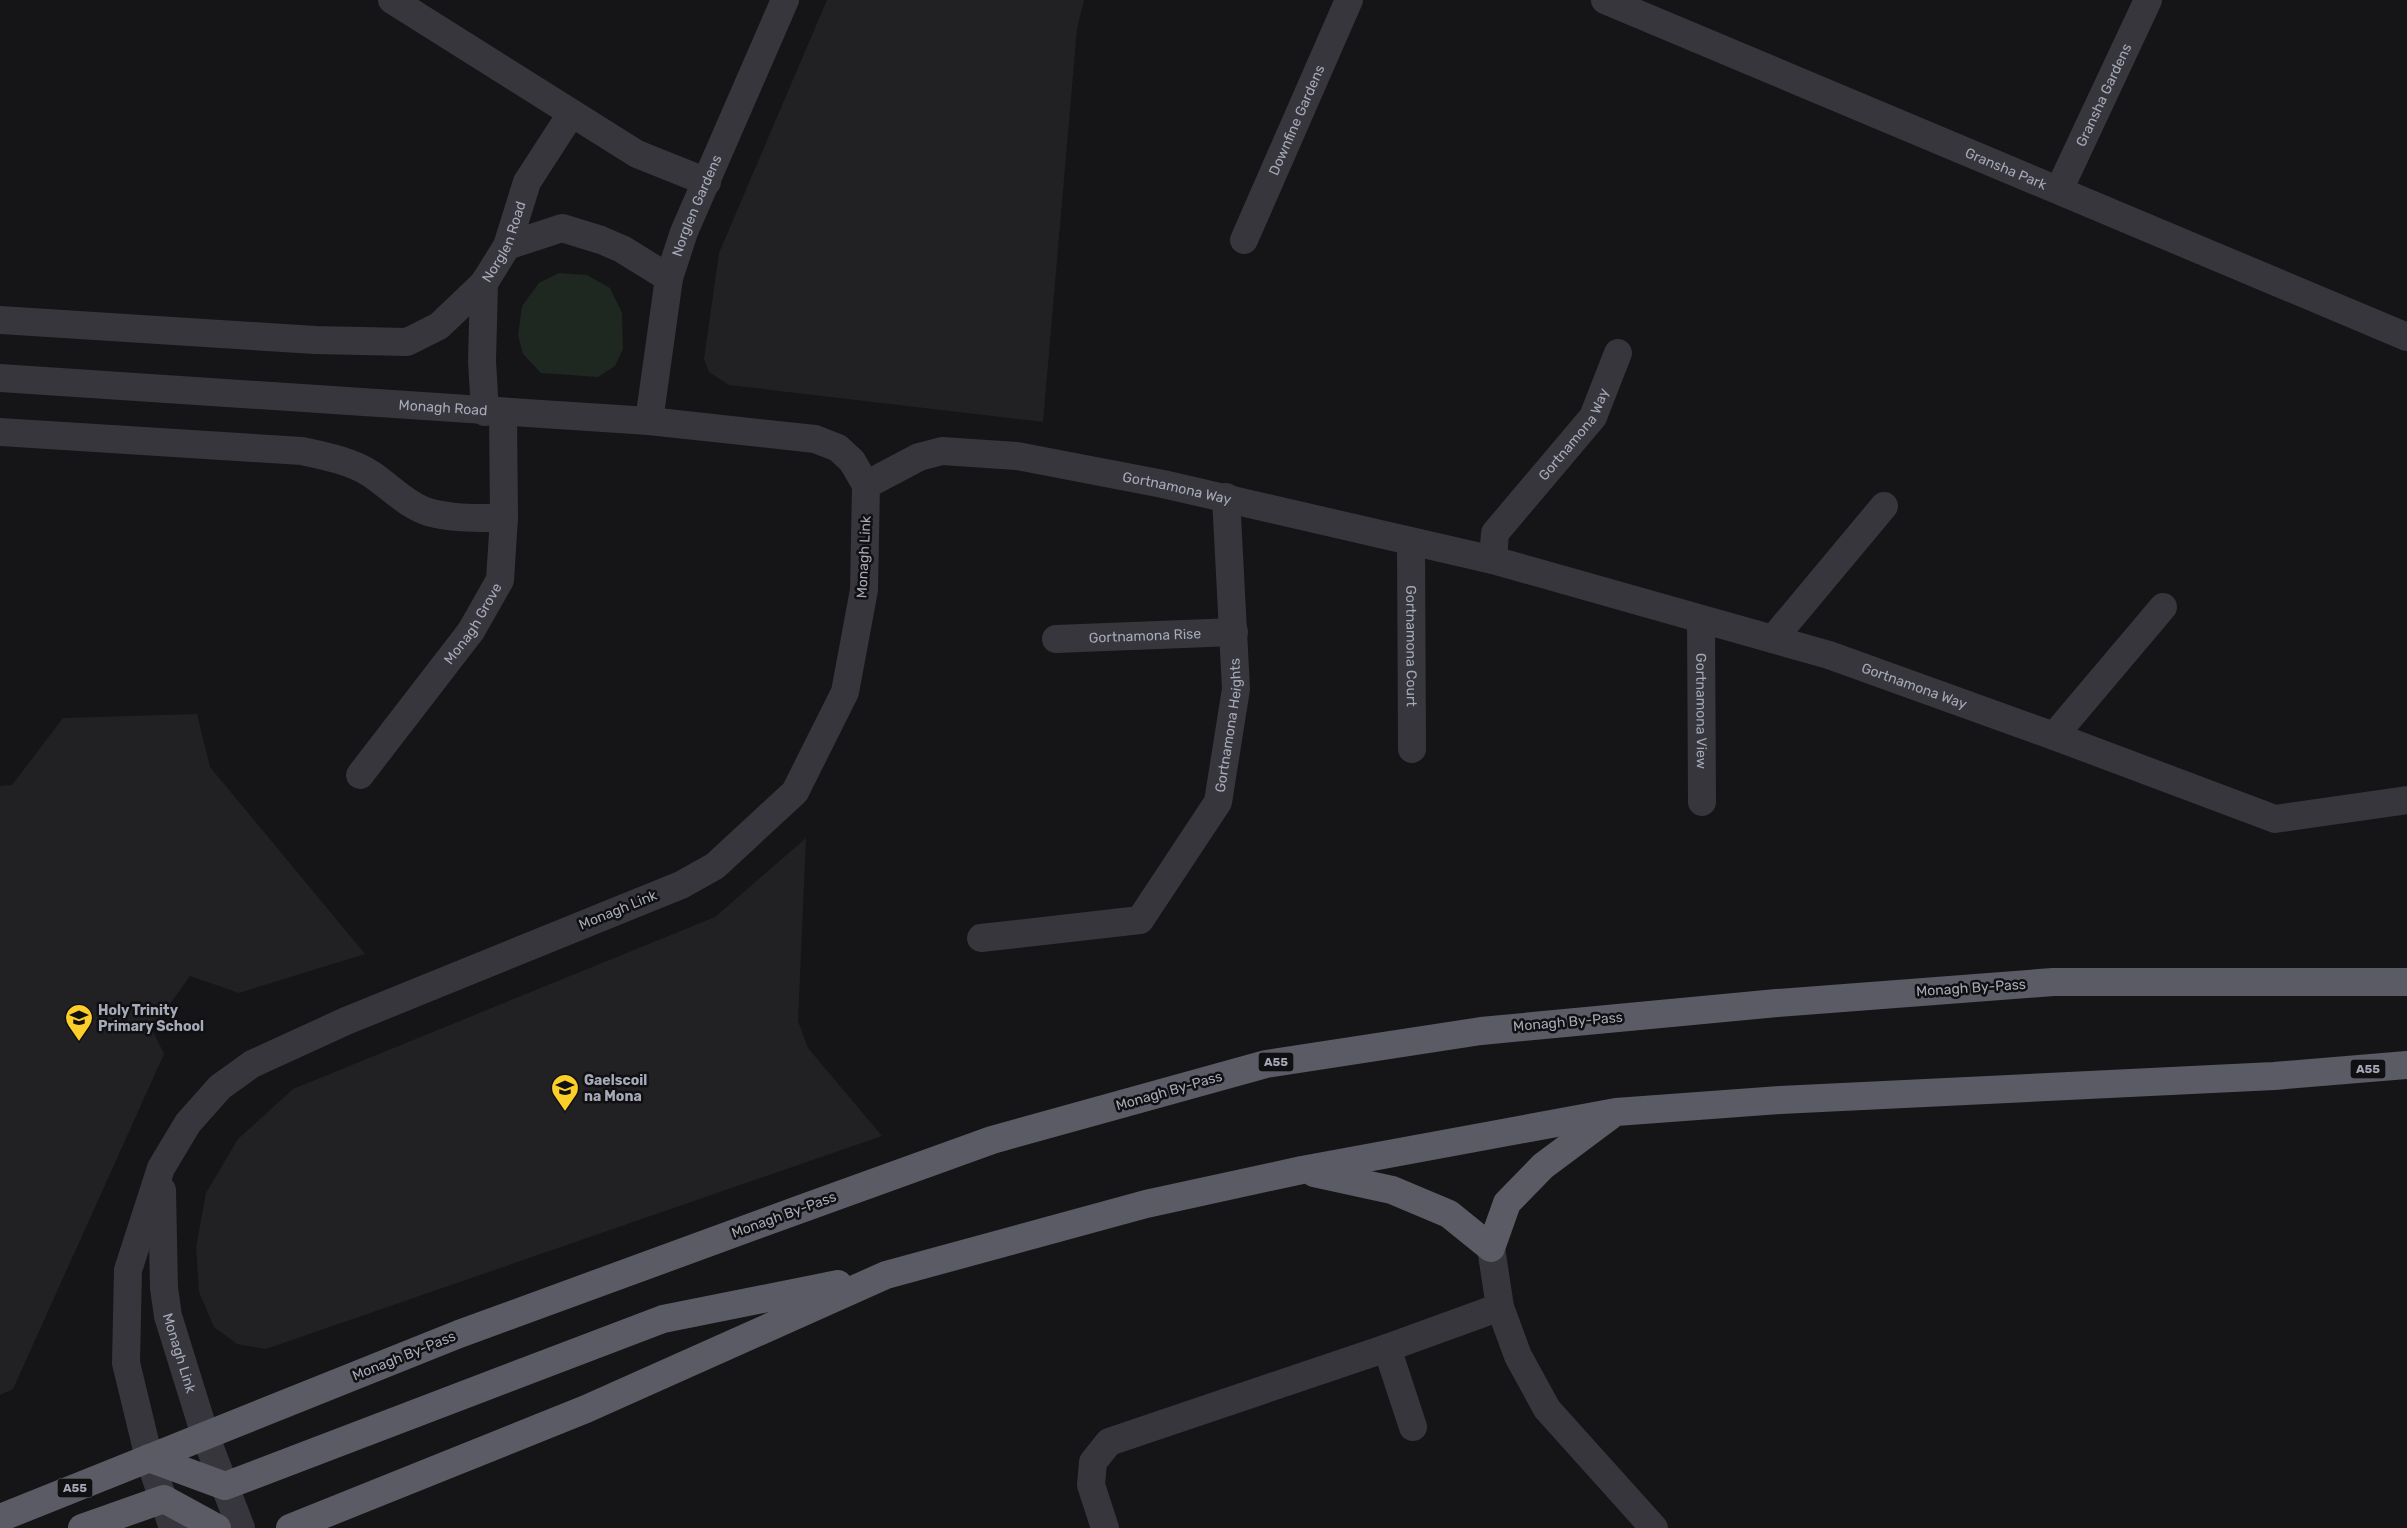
<svg xmlns="http://www.w3.org/2000/svg" width="2407" height="1528" font-family="Rubik,sans-serif">
<style>
.built{fill:#212124}
.grass{fill:#1f2721}
.lines{fill:none;stroke-linecap:round;stroke-linejoin:round}
.minor{stroke:#36363c;stroke-width:28}
.tertiary{stroke:#36363c;stroke-width:28}
.trunk{stroke:#5a5b64;stroke-width:28}
.labels{text-anchor:middle;dominant-baseline:central;stroke-width:5;stroke-linejoin:round;paint-order:stroke}
.shield{fill:#101012;stroke:#797b86;stroke-width:1}
.shield-label{font-size:12px;font-weight:bold;fill:#a6a9b8}
.street-label{font-size:14px;fill:#a6a9b8;stroke:#101012}
.poi-label{font-size:14px;font-weight:bold;fill:#a6a9b8;stroke:#101012;text-anchor:start}
</style>
<rect width="100%" height="100%" fill="#151517"/>
<!-- built -->
<g class="built">
<path d="M 827,0 L 1084,0 L 1077,29 L 1043,422 L 729,385 L 709,372 L 704,359 L 719,253 Z"/>
<path d="M 197,714 L 210,767 L 365,954 L 239,993 L 190,976 L 152,1029 L 164,1054 L 13,1389 L 0,1395 L 0,786 L 12,785 L 63,718 Z"/>
<path d="M 806,838 L 798,1021 L 808,1048 L 882,1136 L 266,1349 L 237,1344 L 214,1327 L 199,1292 L 196,1247 L 206,1193 L 238,1139 L 293,1089 L 715,917 Z"/>
</g>
<!-- grass -->
<path class="grass" d="M 559,273 L 587,275 L 610,288 L 622,313 L 623,349 L 615,366 L 598,377 L 541,373 L 523,354 L 518,335 L 522,306 L 539,283 Z"/>
<g class="lines">
<!-- minor -->
<g class="minor">
<path d="M 392,0 L 637,154 L 707,182"/>
<path id="s1" d="M 1605,0 L 2407,337"/>
<path id="s2" d="M 2059,190 L 2148,0"/>
<path id="s3" d="M 1244,240 L 1349,0"/>
<path d="M 507,246 L 562,228 L 601,240 L 622,249 L 669,278"/>
<path d="M 484,283 L 482,361 L 485,412"/>
<path id="s4" d="M 0,320 L 315,340 L 407,342 L 439,326 L 484,283 L 507,246 L 527,182 L 571,114"/>
<path id="s5" d="M 649,421 L 669,278 L 684,232 L 785,0"/>
<path d="M 0,432 L 302,451 C 325,456 351,461 371,474 C 389,486 407,505 428,512 C 453,519 478,518 504,518"/>
<path id="s6" d="M 866,485 L 919,457 L 942,451 L 1017,456 L 1163,484 L 1493,560 L 1829,655 L 2054,736 L 2275,819 L 2407,800"/>
<path id="s7" d="M 1411,542 L 1412,749"/>
<path id="s8" d="M 1493,560 L 1495,533 L 1593,417 L 1618,353"/>
<path id="s9" d="M 1701,620 L 1702,802"/>
<path id="s10" d="M 1056,639 L 1234,632"/>
<path d="M 1773,639 L 1884,506"/>
<path d="M 2054,736 L 2163,607"/>
<path id="s11" d="M 360,775 L 471,631 L 500,580 L 504,518 L 503,413"/>
<path id="s12" d="M 981,938 L 1140,920 L 1218,802 L 1236,689 L 1226,497"/>
<path d="M 1491,1248 L 1500,1307 L 1518,1356 L 1547,1409 L 1654,1528"/>
<path d="M 1387,1348 L 1413,1427"/>
<path d="M 1105,1528 L 1091,1485 L 1093,1462 L 1109,1442 L 1387,1348 L 1500,1307"/>
</g>
<!-- tertiary -->
<g class="tertiary">
<path id="s13" d="M 0,378 L 649,421 L 815,439 L 838,448 L 852,461 L 866,485 L 864,590 L 845,692 L 795,792 L 715,866 L 681,885 L 346,1021 L 252,1064 L 220,1087 L 188,1123 L 161,1168 L 128,1270 L 126,1363 L 149,1458 L 173,1528"/>
<path id="s14" d="M 162,1190 L 164,1288 L 168,1316 L 205,1435 L 241,1528"/>
</g>
<!-- trunk -->
<g class="trunk">
<path d="M 1314,1173 L 1392,1190 L 1449,1214 L 1491,1248 L 1507,1203 L 1543,1166 L 1610,1116"/>
<path d="M 149,1458 L 225,1486 L 663,1319 L 838,1284"/>
<path d="M 0,1518 L 459,1334 L 798,1210 L 992,1140 L 1266,1064 L 1481,1031 L 1777,1003 L 2053,982 L 2407,982"/>
<path d="M 82,1528 L 164,1499 L 217,1528"/>
<path d="M 290,1528 L 586,1409 L 886,1275 L 1146,1204 L 1302,1170 L 1616,1112 L 1780,1100 L 2274,1076 L 2407,1065"/>
</g>
</g>
<!-- icons -->
<defs>
<symbol id="school-pin" viewBox="-11 -11 22 30"><path d="M0 17L-7.5 6A9.5 9.5 0 1 1 7.5 6Z" fill="#fbce29" stroke="#101012"/><path d="M0-5L7-2L0 1L-7-2ZM-4 1L0 2.5L4 1V4Q0 6-4 4Z" fill="#111"/></symbol>
</defs>
<g fill-rule="evenodd">
<use href="#school-pin" x="63" y="1002" width="32" height="43"/>
<use href="#school-pin" x="549" y="1072" width="32" height="43"/>
</g>
<g class="labels">
<!-- shield labels -->
<g class="shield">
<rect x="1258.5" y="1052.5" width="35" height="19" rx="4"/>
<rect x="2350.5" y="1059.5" width="35" height="19" rx="4"/>
<rect x="57.5" y="1478.5" width="35" height="19" rx="4"/>
</g>
<g class="shield-label">
<text x="1276" y="1062">A55</text>
<text x="2368" y="1069">A55</text>
<text x="75" y="1488">A55</text>
</g>
<!-- street labels -->
<g class="street-label">
<text stroke="none"><textPath href="#s2" startOffset="105">Gransha Gardens</textPath></text>
<text stroke="none"><textPath href="#s3" startOffset="131">Downfine Gardens</textPath></text>
<text stroke="none"><textPath href="#s1" startOffset="435">Gransha Park</textPath></text>
<text stroke="none"><textPath href="#s5" startOffset="222">Norglen Gardens</textPath></text>
<text stroke="none"><textPath href="#s4" startOffset="552">Norglen Road</textPath></text>
<text stroke="none"><textPath href="#s13" startOffset="444">Monagh Road</textPath></text>
<text stroke="none"><textPath href="#s8" startOffset="154">Gortnamona Way</textPath></text>
<text stroke="none"><textPath href="#s6" startOffset="322">Gortnamona Way</textPath></text>
<text transform="translate(864 557) rotate(-87)">Monagh Link</text>
<text stroke="none"><textPath href="#s11" startOffset="189">Monagh Grove</textPath></text>
<text stroke="none"><textPath href="#s10" startOffset="89">Gortnamona Rise</textPath></text>
<text stroke="none"><textPath href="#s7" startOffset="104">Gortnamona Court</textPath></text>
<text stroke="none"><textPath href="#s6" startOffset="1086">Gortnamona Way</textPath></text>
<text stroke="none"><textPath href="#s9" startOffset="91">Gortnamona View</textPath></text>
<text stroke="none"><textPath href="#s12" startOffset="379">Gortnamona Heights</textPath></text>
<text transform="translate(618 910) rotate(-22)">Monagh Link</text>
<text transform="translate(1971 988) rotate(-4)">Monagh By-Pass</text>
<text transform="translate(1568 1022) rotate(-5)">Monagh By-Pass</text>
<text transform="translate(1169 1091) rotate(-16)">Monagh By-Pass</text>
<text transform="translate(784 1215) rotate(-20)">Monagh By-Pass</text>
<text stroke="none"><textPath href="#s14" startOffset="165">Monagh Link</textPath></text>
<text transform="translate(404 1356) rotate(-22)">Monagh By-Pass</text>
</g>
<!-- poi labels -->
<g class="poi-label">
<text x="98" y="1010">Holy Trinity<tspan x="98" dy="16">Primary School</tspan></text>
<text x="584" y="1080">Gaelscoil<tspan x="584" dy="16">na Mona</tspan></text>
</g>
</g>
</svg>
